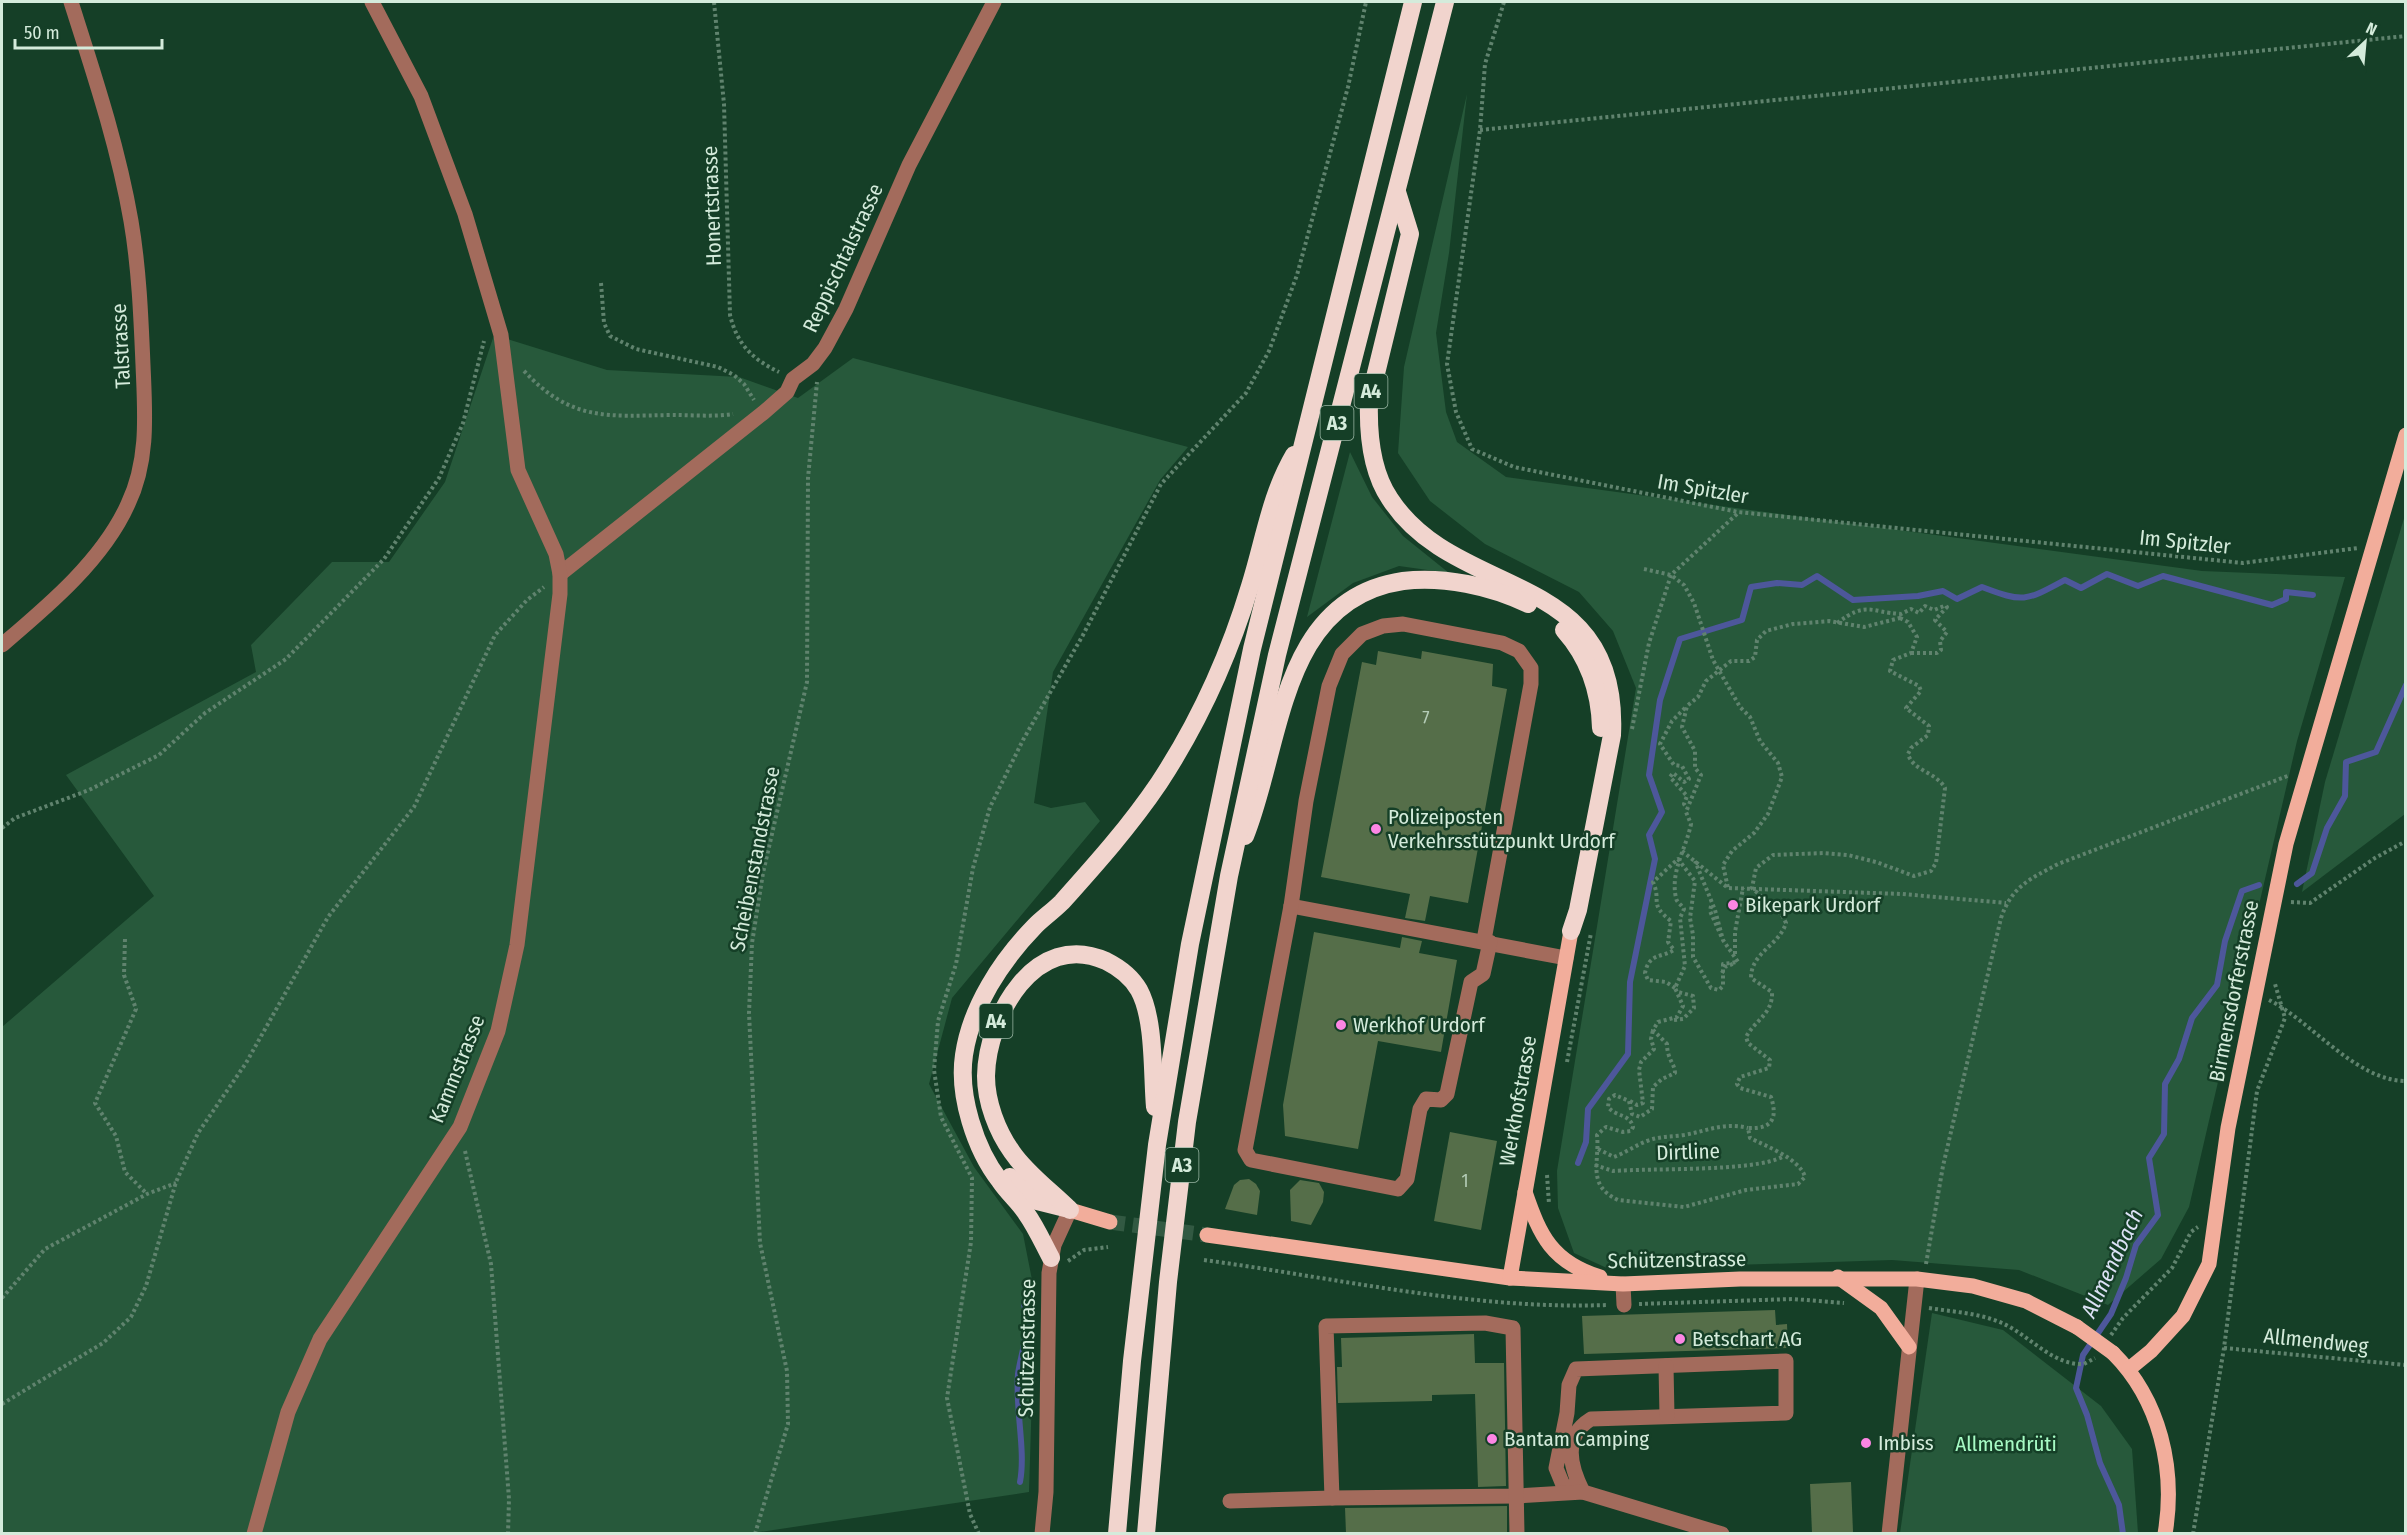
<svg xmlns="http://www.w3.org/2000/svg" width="2407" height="1535" font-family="'Fira Sans Condensed',sans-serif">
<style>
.green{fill:#27593b}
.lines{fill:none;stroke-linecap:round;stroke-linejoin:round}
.stream{stroke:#4d579b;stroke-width:6}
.building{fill:#556e49}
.major-tunnel{stroke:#325942;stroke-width:15;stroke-dasharray:15 8;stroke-linecap:butt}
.path{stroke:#60836e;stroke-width:4;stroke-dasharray:3 3;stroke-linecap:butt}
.minor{stroke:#a36b5c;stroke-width:15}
.major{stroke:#f2ad9b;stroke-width:15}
.highway{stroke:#f1d4cd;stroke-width:18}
.major-bridge{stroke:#f2ad9b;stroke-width:15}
.poi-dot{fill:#fc86e4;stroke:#153f27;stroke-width:2}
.labels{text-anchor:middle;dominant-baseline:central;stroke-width:5;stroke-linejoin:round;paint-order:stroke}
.number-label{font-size:18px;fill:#b4ccb6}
.shield{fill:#153f27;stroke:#9bb7a5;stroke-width:1.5}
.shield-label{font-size:20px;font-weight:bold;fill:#d4ebdb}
.street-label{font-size:21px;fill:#d4ebdb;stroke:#153f27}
.poi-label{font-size:21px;fill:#d4ebdb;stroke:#153f27;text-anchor:start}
.park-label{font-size:21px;fill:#a6fac4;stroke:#153f27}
.water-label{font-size:22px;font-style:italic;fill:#dde2f6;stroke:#153f27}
</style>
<rect width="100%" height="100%" fill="#153f27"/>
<!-- green -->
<g class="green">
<path d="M 1467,94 L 1449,253 L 1436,333 L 1446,412 L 1457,442 L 1506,477 L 2202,571 L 2345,577 L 2297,741 L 2189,1207 L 2161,1259 L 2108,1305 L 2019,1270 L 1892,1260 L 1609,1269 L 1574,1253 L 1558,1208 L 1557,1171 L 1636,688 L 1613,631 L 1579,592 L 1485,544 L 1430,501 L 1398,453 L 1404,367 Z"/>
<path d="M 494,335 L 607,370 L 739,377 L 798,398 L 853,358 L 1188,447 L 1160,480 L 1053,672 L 1034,803 L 1051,808 L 1085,802 L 1100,821 L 952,998 L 929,1084 L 974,1167 L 1023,1234 L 1035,1295 L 1029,1492 L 746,1534 L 2,1533 L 2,1027 L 154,896 L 66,775 L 256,672 L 251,645 L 332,562 L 389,562 L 445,482 Z"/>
<path d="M 1350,452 L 1372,497 L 1403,536 L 1449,573 L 1399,566 L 1353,583 L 1307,617 Z"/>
<path d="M 2405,515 L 2405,814 L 2302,892 L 2325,782 Z"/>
<path d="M 1932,1313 L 2003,1330 L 2101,1406 L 2132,1449 L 2138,1533 L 1900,1533 Z"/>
</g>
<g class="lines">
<!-- stream -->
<g class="stream">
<path d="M 2297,884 L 2312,873 L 2327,828 L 2345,796 L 2346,762 L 2376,752 L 2406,685"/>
<path d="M 1578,1163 L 1586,1142 L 1588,1109 L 1628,1054 L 1630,982 L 1655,859 L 1649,835 L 1662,812 L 1649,775 L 1660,700 L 1680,639 L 1742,620 L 1751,587 L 1777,583 L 1802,585 L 1817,576 L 1853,600 L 1918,596 L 1943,591 L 1957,599 L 1982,587 C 2024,603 2026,601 2065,580 L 2081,588 L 2107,574 L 2138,586 L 2163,576 L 2272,605 L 2286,599 L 2286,592 L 2313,595"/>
<path d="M 1020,1482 C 1026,1450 1015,1409 1018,1374 C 1021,1352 1032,1326 1024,1305"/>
<path d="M 2123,1534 L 2119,1505 L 2100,1463 L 2087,1415 L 2076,1388 L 2083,1355 L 2111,1314 L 2126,1278 L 2136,1245 L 2158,1215 L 2149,1158 L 2164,1134 L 2165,1084 L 2179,1059 L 2192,1018 L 2217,985 L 2225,941 L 2242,891 L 2259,885"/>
</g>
</g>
<!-- building -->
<g class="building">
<path d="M 1378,651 L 1421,659 L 1422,651 L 1493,664 L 1492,686 L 1507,689 L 1468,903 L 1430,896 L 1425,921 L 1405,918 L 1410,894 L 1321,877 L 1362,662 L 1376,665 Z"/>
<path d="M 1314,932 L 1400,948 L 1402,937 L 1422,941 L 1419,953 L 1457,960 L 1441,1052 L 1378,1041 L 1358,1149 L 1285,1136 L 1283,1105 Z"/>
<path d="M 1450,1132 L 1497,1141 L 1481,1230 L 1434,1221 Z"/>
<path d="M 1249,1179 L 1256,1184 L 1260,1191 L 1257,1215 L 1225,1209 L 1234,1185 L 1240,1180 Z"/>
<path d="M 1300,1180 L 1319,1183 L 1324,1192 L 1323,1202 L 1311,1225 L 1291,1221 L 1290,1190 Z"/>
<path d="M 1775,1310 L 1776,1325 L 1787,1324 L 1788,1348 L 1584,1354 L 1582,1316 Z"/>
<path d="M 1474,1334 L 1475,1363 L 1504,1363 L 1506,1486 L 1478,1487 L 1475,1394 L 1432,1395 L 1432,1401 L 1338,1403 L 1337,1367 L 1342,1367 L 1341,1338 Z"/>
<path d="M 1851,1482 L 1853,1532 L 1812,1533 L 1810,1484 Z"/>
<path d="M 1507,1506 L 1507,1533 L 1346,1533 L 1345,1508 Z"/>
</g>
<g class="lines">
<!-- major-tunnel -->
<path class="major-tunnel" d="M 1110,1222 L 1207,1235"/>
<!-- path -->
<g class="path">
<path d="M 714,2 L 724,104 L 730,315 C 737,344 752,359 779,372"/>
<path d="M 1504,2 L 1485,64 L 1480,130 L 1447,364 L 1456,412 L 1472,449 L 1514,467 L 1738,512 L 2243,563 L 2358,548"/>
<path d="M 1480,130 L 2406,36"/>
<path d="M 601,283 L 604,323 L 610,336 L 636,349 L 718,367 L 734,375 L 744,384 L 754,400"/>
<path d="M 524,371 C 572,422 608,416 672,415 C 692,415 714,417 733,414"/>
<path d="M 1644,569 L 1671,575 L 1684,585 L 1694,603 L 1713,660 L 1740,707 L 1750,717 L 1760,741 L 1778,763 L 1782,777 L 1768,814 L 1754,833 L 1732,851 L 1723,865 L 1728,888"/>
<path d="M 1900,618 L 1908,622 L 1917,637 L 1911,653 L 1893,660 L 1890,671 L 1919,686 L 1921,691 L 1906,708 L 1929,726 L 1928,735 L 1911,748 L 1908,754 C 1913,771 1936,772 1945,788 L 1936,863 L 1931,871 L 1914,876 L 1876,862 L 1848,855 L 1824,853 L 1773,855 L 1756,868 L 1752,888 L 1782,915 L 1786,923 C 1779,946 1751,952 1751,978 L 1772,992 C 1773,1014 1755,1020 1746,1037 L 1748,1043 L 1770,1060 L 1769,1068 L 1740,1077 L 1737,1084 L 1740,1088 L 1771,1097 C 1778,1119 1772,1129 1748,1128 L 1750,1138 C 1766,1146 1800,1159 1805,1177 L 1798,1184 L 1746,1190 L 1684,1207 L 1618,1200 C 1586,1185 1600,1162 1597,1135 L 1606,1127 L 1623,1132 L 1631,1131 L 1633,1127 C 1630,1114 1616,1117 1608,1107 L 1609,1099 L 1615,1095 L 1629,1101 L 1632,1114 L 1640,1117 L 1652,1109 L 1653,1087 L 1662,1079 L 1675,1073 C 1675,1064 1667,1059 1667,1044 L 1653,1030 L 1658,1022 L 1677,1017 L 1683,1006 L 1675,988 L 1685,966 L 1680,918 L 1684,909 C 1681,904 1677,903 1676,898 C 1670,871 1686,849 1691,824 L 1686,812 L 1701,775 L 1695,768 L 1695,751 L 1682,727 L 1687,706 L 1698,697 L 1706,681 L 1731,661 L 1749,661 L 1755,657 L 1757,640 L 1766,631 L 1793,624 L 1829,621 L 1864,627 Z"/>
<path d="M 1837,623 C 1867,601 1869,612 1901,614 L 1911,609 L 1919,613 L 1925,606 L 1934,610 L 1944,606 L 1947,607 L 1935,620 L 1947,632 L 1940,641 L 1941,650 L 1937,653 L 1911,653"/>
<path d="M 1685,708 L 1672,721 L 1660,744 L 1674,765 L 1682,766 L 1689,779 L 1684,782 L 1673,773 L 1670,777 L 1687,796 L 1684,804 L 1687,808"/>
<path d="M 1632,729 L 1649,643 L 1671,575 L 1738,513"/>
<path d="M 2,828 L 15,818 L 89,790 L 159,755 L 205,713 L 286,659 L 384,559 L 439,478 L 463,423 L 484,341"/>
<path d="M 1682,851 L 1728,888 L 1902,894 L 2006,903"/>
<path d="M 2291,902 L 2310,903 L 2375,858 L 2406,841"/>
<path d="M 1711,906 L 1710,911 L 1722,938"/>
<path d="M 125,939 L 124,975 L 136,1009 L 95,1103 L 116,1136 L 125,1172 L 147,1194"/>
<path d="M 1735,954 L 1735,932 L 1743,888"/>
<path d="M 1722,973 L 1725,967 L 1735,963"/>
<path d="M 1675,988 L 1666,982 L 1648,980 L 1645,973 C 1649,953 1661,958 1674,950 L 1668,942 L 1671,921 C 1648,903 1662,902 1653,882 L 1678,859 L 1695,881 L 1690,918 L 1693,935 L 1693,957 L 1711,988 L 1719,990 L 1723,986 L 1723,964 L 1738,962 L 1723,940 L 1715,910 L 1695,861"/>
<path d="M 2269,1000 C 2311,1021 2356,1081 2406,1081"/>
<path d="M 1674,1020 L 1683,1019 L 1694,1008 L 1693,996 L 1678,992"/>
<path d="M 1567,1062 L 1591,933"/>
<path d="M 1630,1101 L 1637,1105 L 1643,1103 L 1639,1070 L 1641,1062 L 1654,1049 L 1651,1039 L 1653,1030"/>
<path d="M 1598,1149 L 1614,1157 C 1625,1153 1636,1145 1647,1141 C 1660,1136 1671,1137 1684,1135 C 1707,1131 1724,1122 1748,1128"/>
<path d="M 465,1151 L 491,1264 L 509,1499 L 508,1534"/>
<path d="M 1595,1165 L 1613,1171 C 1652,1168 1753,1172 1782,1157"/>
<path d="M 1547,1175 L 1549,1204"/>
<path d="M 1204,1260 C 1337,1278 1472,1310 1607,1305"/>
<path d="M 1068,1261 L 1084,1250 L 1108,1247"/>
<path d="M 1926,1264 L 1943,1166 L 2001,918 C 2012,886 2030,879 2058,864 L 2290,775"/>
<path d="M 2,1298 L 45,1249 L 147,1194 L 176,1183"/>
<path d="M 1639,1304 L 1793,1299 L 1844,1303"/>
<path d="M 1929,1308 C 1954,1312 1979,1313 2002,1323 C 2029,1335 2053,1366 2084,1364 L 2095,1358"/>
<path d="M 2111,1335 L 2123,1318 L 2172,1268 L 2191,1232 L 2198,1227"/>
<path d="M 2224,1348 L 2406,1365"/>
<path d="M 2,1404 L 103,1343 L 131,1317 L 146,1286 L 176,1182 L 198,1133 L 246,1063 L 328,917 L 414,807 L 495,635 L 527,600 L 544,587"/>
<path d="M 755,1534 L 788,1424 L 787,1371 L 760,1243 L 749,1013 L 752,943 L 763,873 L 807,682 L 808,478 L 817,382"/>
<path d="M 979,1534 L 970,1514 L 947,1398 L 971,1242 L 972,1178 L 941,1117 L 934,1070 L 938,1021 L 956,964 L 973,868 L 990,807 L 1023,740 L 1083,635 L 1161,484 L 1246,393 L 1269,351 L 1297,275 L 1348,87 L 1366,2"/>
<path d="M 2193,1534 L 2224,1348 L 2257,1091 L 2285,1018 L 2275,984"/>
</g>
<!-- minor -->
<g class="minor">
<path d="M 560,574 L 763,413 L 787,392 L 793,379 L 813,364 L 825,348 L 846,309 L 909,165 L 994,2"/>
<path d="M 2,645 C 48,606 103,560 128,504 C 149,460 145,413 143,365 C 141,317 139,268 131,221 C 118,146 94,74 71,2"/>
<path d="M 1291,906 L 1566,958"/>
<path d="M 1484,940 L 1531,684 L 1531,668 L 1519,651 L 1502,643 L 1403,624 L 1383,626 L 1362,634 L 1342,654 L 1329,686 L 1306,801 L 1291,906 L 1245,1150 L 1251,1160 L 1398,1189 L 1407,1179 L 1420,1109 L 1426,1099 L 1441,1100 L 1447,1094 L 1471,982 L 1483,974 L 1490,942"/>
<path d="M 1623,1284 L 1624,1305"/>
<path d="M 1786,1361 L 1786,1413 L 1591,1419 C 1562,1437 1570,1466 1583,1492 L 1563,1485 L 1556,1468 L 1567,1413 L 1569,1385 L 1576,1369 Z"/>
<path d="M 1666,1366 L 1667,1416"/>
<path d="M 1332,1498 L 1516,1496 L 1583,1492 L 1722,1534"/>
<path d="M 1230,1501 L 1332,1498 L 1326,1326 L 1485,1323 L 1513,1328 L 1517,1534"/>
<path d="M 254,1534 L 288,1412 L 320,1339 L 460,1127 L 498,1031 L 517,945 L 560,594 L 560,574 L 556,554 L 518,470 L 501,335 L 465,214 L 421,96 L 372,2"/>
<path d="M 1042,1534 L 1046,1492 L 1049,1273 L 1054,1245 L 1070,1210"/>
<path d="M 1889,1534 L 1917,1279"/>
</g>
<!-- major -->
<g class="major">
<path d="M 1525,1192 C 1540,1236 1552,1262 1600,1277"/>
<path d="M 1070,1210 L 1110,1222"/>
<path d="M 1207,1235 L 1510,1278 L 1623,1284 L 1740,1279 L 1917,1279 L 1973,1286 L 2026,1301 L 2077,1327"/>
<path d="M 1838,1277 L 1881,1308 L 1909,1347"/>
<path d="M 1510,1278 L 1571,931"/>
<path d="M 2113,1353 C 2160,1400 2176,1469 2165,1534"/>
<path d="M 2129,1369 L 2151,1351 L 2183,1316 L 2209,1264 L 2228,1128 L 2286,844 L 2406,435"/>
</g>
<!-- highway -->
<g class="highway">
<path d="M 1397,192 L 1410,234 L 1369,402 C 1368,435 1371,471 1390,499 C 1457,602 1620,567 1612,735 L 1578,910 L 1571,931"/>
<path d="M 1564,630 C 1589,658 1600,691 1601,728"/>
<path d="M 1245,836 C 1282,745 1279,599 1403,581 C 1443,576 1491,586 1528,604"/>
<path d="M 1010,1177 L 1037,1201 L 1069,1209"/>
<path d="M 1070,1210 C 1051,1191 1027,1174 1012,1152 C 997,1131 986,1102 986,1076 C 987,1017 1035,929 1106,961 C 1120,968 1131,976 1139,990 C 1155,1019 1152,1074 1155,1107"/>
<path d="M 1051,1258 C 1043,1243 1036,1227 1026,1213 C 1019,1202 1008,1193 1000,1181 C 975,1149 958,1095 964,1055 C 971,1007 1001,961 1035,926 C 1043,918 1053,911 1062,902 C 1096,864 1130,826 1159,783 C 1199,722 1229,656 1250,586 C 1264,542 1270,496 1294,455"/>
<path d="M 1117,1534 L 1132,1361 L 1157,1145 L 1190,944 L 1252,649 L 1413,2"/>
<path d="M 1146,1534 L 1168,1282 L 1187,1122 L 1229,876 L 1277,655 L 1445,2"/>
</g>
<!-- major-bridge -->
<path class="major-bridge" d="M 2077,1327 L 2113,1353"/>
</g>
<!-- markers -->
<g class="poi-dot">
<circle cx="1376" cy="829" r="6"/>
<circle cx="1733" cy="905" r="6"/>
<circle cx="1341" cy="1025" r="6"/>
<circle cx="1680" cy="1339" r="6"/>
<circle cx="1492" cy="1439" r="6"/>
<circle cx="1866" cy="1443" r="6"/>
</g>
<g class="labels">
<!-- number labels -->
<g class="number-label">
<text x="1426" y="718">7</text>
<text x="1465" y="1181">1</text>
</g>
<!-- shield labels -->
<g class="shield">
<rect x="1354.5" y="374" width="33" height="34" rx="4.5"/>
<rect x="1320.5" y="406" width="33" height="34" rx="4.5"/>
<rect x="979.5" y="1004" width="33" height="34" rx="4.5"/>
<rect x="1165.5" y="1148" width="33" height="34" rx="4.5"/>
</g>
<g class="shield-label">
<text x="1371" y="391">A4</text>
<text x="1337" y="423">A3</text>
<text x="996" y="1021">A4</text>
<text x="1182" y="1165">A3</text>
</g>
<!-- street labels -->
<g class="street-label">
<text transform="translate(712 206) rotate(-92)">Honertstrasse</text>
<text transform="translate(843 258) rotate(-65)">Reppischtalstrasse</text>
<text transform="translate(121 346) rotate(-93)">Talstrasse</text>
<text transform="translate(1703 489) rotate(10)">Im Spitzler</text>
<text transform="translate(2185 542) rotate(6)">Im Spitzler</text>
<text transform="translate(755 859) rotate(-79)">Scheibenstandstrasse</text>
<text transform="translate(2234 991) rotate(-79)">Birmensdorferstrasse</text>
<text transform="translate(457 1069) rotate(-68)">Kammstrasse</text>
<text transform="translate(1518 1101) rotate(-80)">Werkhofstrasse</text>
<text transform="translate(1688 1152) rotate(-2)">Dirtline</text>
<text transform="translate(1677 1260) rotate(-1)">Schützenstrasse</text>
<text transform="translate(2316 1341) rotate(6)">Allmendweg</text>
<text transform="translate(1027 1348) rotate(-89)">Schützenstrasse</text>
</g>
<!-- poi labels -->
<g class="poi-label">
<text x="1388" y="817">Polizeiposten<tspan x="1388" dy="24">Verkehrsstützpunkt Urdorf</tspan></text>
<text x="1745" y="905">Bikepark Urdorf</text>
<text x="1353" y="1025">Werkhof Urdorf</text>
<text x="1692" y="1339">Betschart AG</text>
<text x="1504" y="1439">Bantam Camping</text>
<text x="1878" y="1443">Imbiss</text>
</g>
<!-- park labels -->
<g class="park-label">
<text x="2006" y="1444">Allmendrüti</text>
</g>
<!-- water labels -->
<g class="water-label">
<text transform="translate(2112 1263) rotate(-65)">Allmendbach</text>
</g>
</g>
<!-- border -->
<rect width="2407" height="1535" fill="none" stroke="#d4ebdb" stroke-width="6"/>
<!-- north arrow -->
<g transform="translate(2365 42) rotate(26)" stroke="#153f27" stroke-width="4.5" paint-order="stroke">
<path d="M0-4.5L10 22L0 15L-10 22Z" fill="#d4ebdb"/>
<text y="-9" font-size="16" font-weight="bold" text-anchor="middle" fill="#d4ebdb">N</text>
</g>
<!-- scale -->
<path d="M15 39v9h147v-9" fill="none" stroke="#d4ebdb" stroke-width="3"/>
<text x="24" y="39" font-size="18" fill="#d4ebdb" stroke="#153f27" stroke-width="4.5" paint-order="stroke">50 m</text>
</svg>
